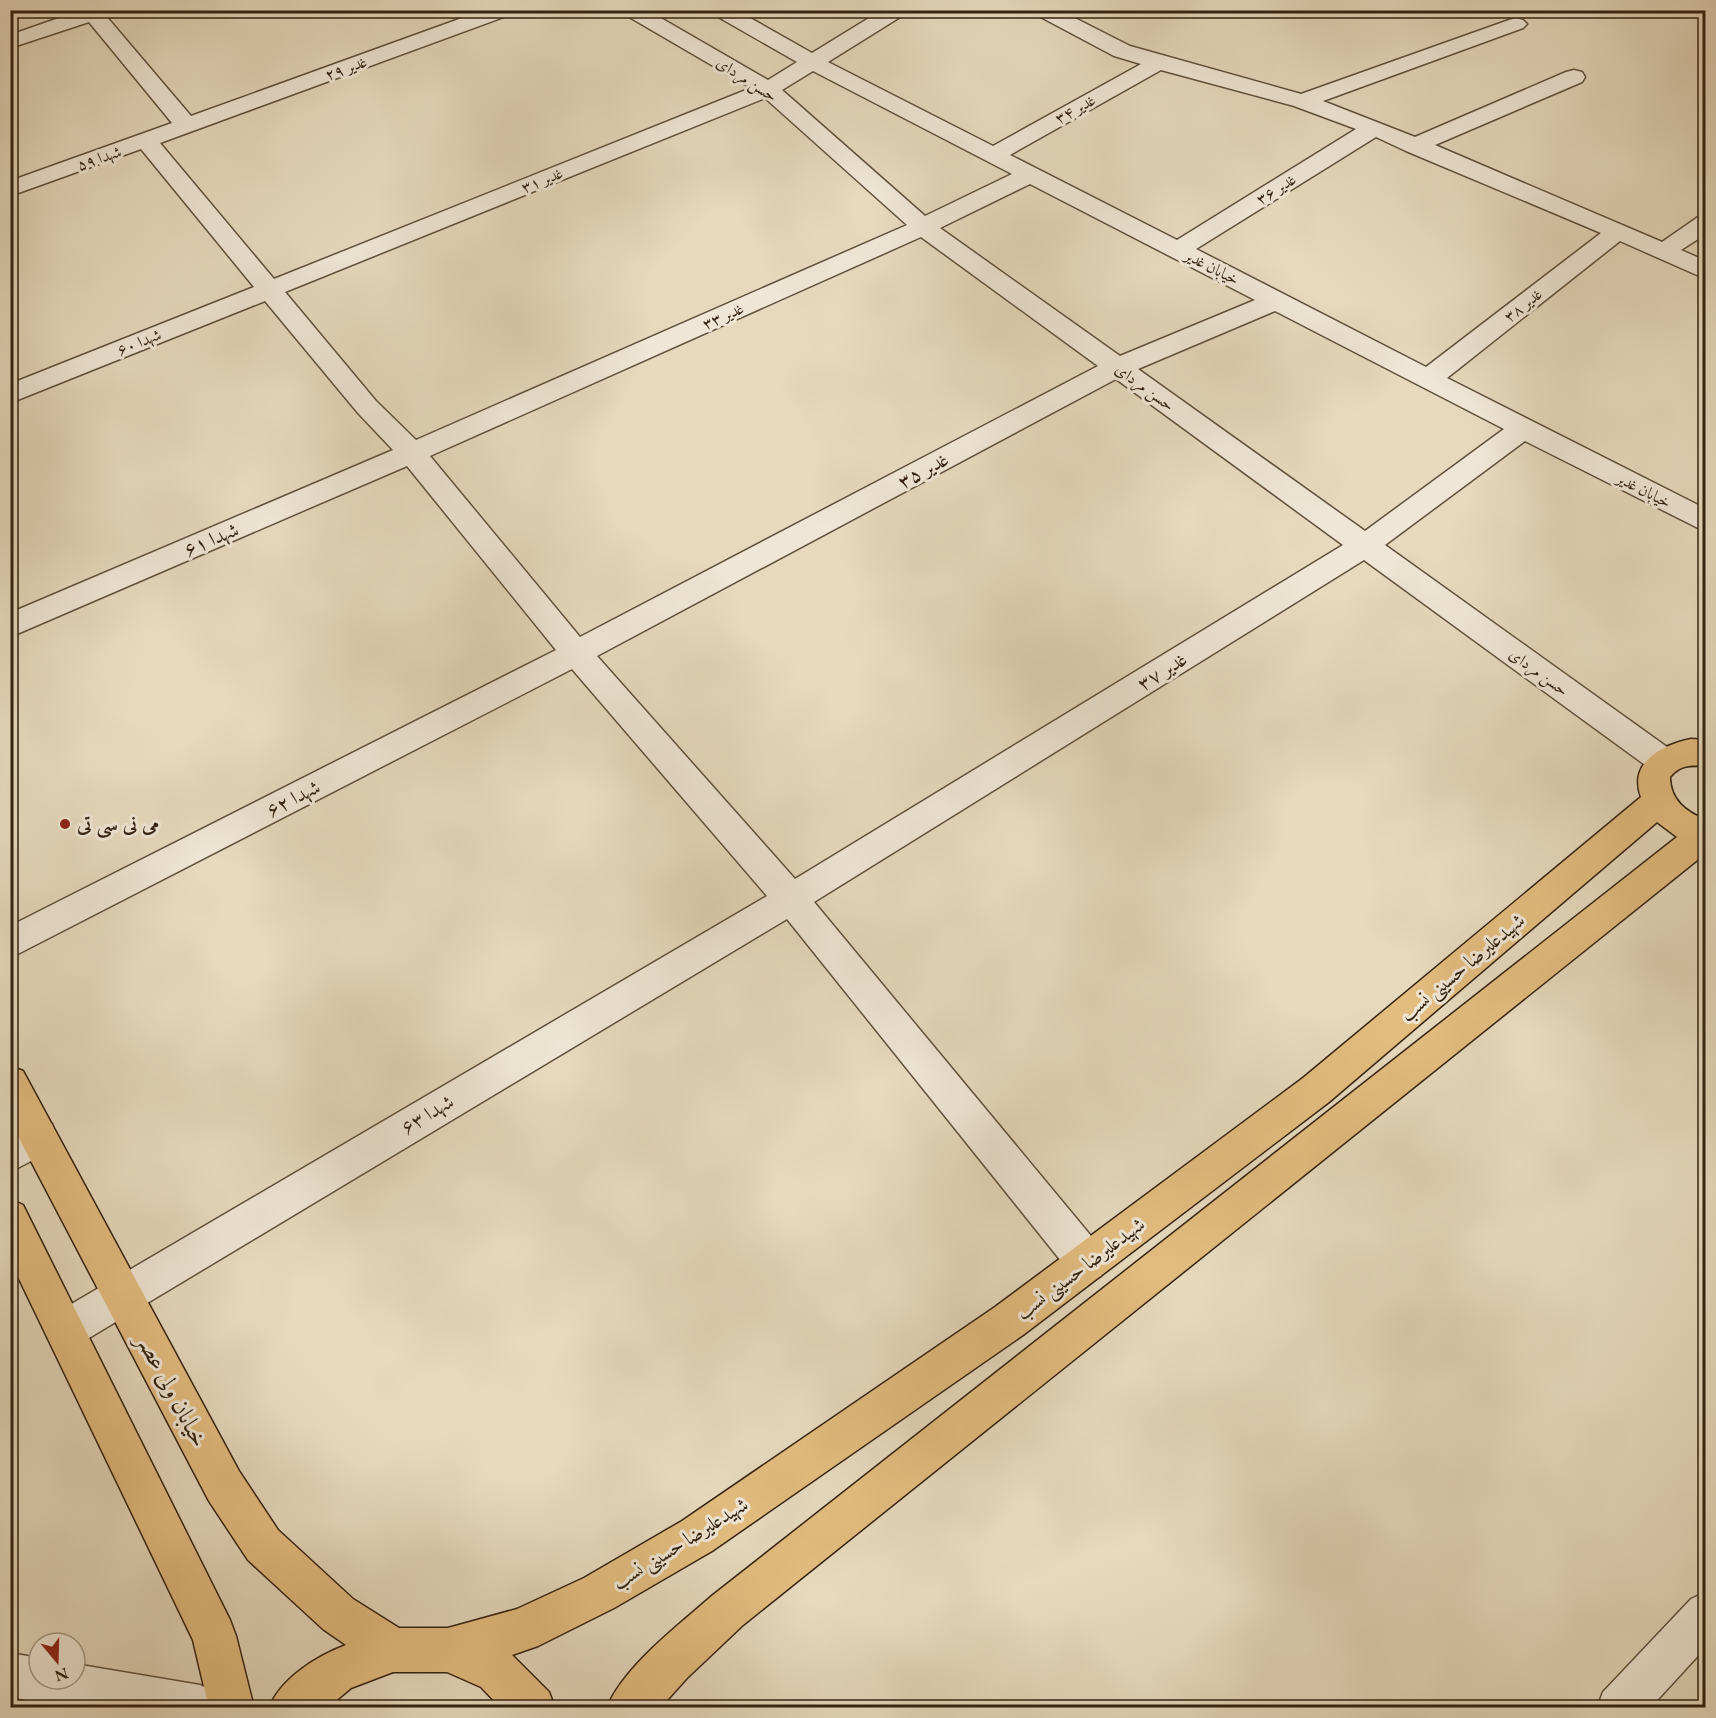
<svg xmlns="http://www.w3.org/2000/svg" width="1716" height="1718" font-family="'EB Garamond',Amiri,serif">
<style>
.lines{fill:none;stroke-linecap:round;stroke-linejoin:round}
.minor-casing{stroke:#60503c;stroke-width:3}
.major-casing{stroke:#332210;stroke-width:3}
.minor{fill:#efe6d5;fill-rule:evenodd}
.major{fill:#e3bc7f;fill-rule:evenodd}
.poi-dot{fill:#8f2418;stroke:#efe6d5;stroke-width:2}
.labels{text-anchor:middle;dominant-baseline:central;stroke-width:6;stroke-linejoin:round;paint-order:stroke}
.far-street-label{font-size:16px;fill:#332210;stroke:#efe6d5}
.street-label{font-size:20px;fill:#332210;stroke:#efe6d5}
.poi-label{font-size:20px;font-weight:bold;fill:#332210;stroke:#efe6d5;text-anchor:start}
.near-street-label{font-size:24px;fill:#332210;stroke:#efe6d5}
</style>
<rect width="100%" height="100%" fill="#e6d9be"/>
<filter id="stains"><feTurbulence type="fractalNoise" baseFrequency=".00333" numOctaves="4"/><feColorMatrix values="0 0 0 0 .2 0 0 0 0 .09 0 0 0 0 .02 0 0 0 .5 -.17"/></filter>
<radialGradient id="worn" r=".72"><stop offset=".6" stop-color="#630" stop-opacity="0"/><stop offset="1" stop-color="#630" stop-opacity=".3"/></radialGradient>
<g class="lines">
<defs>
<g id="minor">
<path d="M 82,10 L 114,10 L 106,16 L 191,116 L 484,10 L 515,10 L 512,14 L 160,143 L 274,279 L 751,88 L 624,14 L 621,10 L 647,10 L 768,80 L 797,62 L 713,14 L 710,10 L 736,10 L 812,53 L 882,10 L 908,10 L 905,14 L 828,62 L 993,146 L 1141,64 L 1114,56 L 1035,14 L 1032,10 L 1059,10 L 1130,46 L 1301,94 L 1509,20 L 1516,18 L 1523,20 L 1527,24 L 1523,28 L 1323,101 L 1415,137 L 1566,72 L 1574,70 L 1582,72 L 1585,77 L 1582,82 L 1435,145 L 1662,242 L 1698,217 L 1706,215 L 1706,234 L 1681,250 L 1706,261 L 1706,279 L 1620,241 L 1447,378 L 1706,509 L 1706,532 L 1525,441 L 1385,545 L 1674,752 L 1679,761 L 1674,770 L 1663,774 L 1652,770 L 1364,560 L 814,902 L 1101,1248 L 1106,1262 L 1101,1276 L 1087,1281 L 1073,1276 L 787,919 L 79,1344 L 65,1350 L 51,1344 L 45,1330 L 51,1316 L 767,896 L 572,669 L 10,958 L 10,926 L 556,650 L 407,466 L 10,637 L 10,613 L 393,450 L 358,413 L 265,301 L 10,403 L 10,384 L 254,287 L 141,149 L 10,196 L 10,181 L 172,123 L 89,22 L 10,48 L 10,35 ZM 1161,70 L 1294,106 L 1356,129 L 1177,240 L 1010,155 ZM 813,71 L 1012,174 L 925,216 L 782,90 ZM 765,98 L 907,225 L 416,440 L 376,401 L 285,292 ZM 1376,137 L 1406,151 L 1601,233 L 1426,367 L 1196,249 ZM 1030,184 L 1255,300 L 1120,356 L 940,228 ZM 921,237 L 1098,366 L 580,637 L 430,456 ZM 1275,311 L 1504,429 L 1365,531 L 1138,369 ZM 1116,379 L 1343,545 L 795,879 L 597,656 Z"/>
<path d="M 39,1119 L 52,1124 L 57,1137 L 52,1150 L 10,1172 L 10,1133 Z"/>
<path d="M 1706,1592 L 1706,1647 L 1650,1708 L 1597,1708 L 1603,1692 L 1691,1599 Z"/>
<path d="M 10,1653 L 39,1658 L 39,1679 L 75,1679 L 75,1664 L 200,1685 L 216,1692 L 222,1708 L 68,1708 L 10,1697 Z"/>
</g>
<g id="major">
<path d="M 1691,739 L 1706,740 L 1706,766 C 1690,765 1680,765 1670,777 C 1670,800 1686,812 1706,820 L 1706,853 L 743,1625 L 687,1678 L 660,1708 L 607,1708 C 623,1667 680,1624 713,1595 L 1677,837 L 1657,822 L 1329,1102 L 1023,1335 L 712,1551 L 614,1608 L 538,1646 L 512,1655 L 549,1692 L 555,1708 L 501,1708 L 481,1687 L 447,1672 L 393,1672 L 351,1688 L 327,1708 L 269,1708 C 281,1678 317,1656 346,1645 L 323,1629 L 248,1560 L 209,1501 L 10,1121 L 10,1066 L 23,1071 L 239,1471 L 278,1530 L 353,1599 L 399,1628 L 448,1628 L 517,1609 L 584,1578 L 682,1521 L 995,1307 L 1303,1078 L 1641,797 C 1628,762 1662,745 1691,739 Z"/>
<path d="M 10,1199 L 23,1205 L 230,1620 L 236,1636 L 254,1708 L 209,1708 L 193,1640 L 10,1260 Z"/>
</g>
</defs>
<!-- minor casing -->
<use href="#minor" class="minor-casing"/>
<!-- major casing -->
<use href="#major" class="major-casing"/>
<!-- minor -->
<use href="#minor" class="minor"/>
<!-- major -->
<use href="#major" class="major"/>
</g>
<!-- markers -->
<circle class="poi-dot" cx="65" cy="824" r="6"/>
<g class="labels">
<!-- far-street labels -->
<g class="far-street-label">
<text transform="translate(346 68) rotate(-20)">غدیر ۲۹</text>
<text transform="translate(747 79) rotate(33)">حسن مردای</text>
<text transform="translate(1075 109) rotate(-29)">غدیر ۳۴</text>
<text transform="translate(99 158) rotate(-19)">شهدا ۵۹</text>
<text transform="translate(542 180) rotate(-22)">غدیر ۳۱</text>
<text transform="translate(1276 189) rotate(-32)">غدیر ۳۶</text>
<text transform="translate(1212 267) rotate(27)">خیابان غدیر</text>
<text transform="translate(1523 305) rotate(-38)">غدیر ۳۸</text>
<text transform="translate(723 316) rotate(-24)">غدیر ۳۳</text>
<text transform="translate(139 342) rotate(-22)">شهدا ۶۰</text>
<text transform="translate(1145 387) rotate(36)">حسن مردای</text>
<text transform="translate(1644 490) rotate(27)">خیابان غدیر</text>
<text transform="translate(1539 672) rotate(36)">حسن مردای</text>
</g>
<!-- street labels -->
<g class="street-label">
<text transform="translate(923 470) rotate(-28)">غدیر ۳۵</text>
<text transform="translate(211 539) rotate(-23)">شهدا ۶۱</text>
<text transform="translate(1162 671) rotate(-32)">غدیر ۳۷</text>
<text transform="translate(293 798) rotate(-27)">شهدا ۶۲</text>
<text transform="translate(1462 967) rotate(-40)">شهیدعلیرضا حسینی نسب</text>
<text transform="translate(427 1114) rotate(-31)">شهدا ۶۳</text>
<text transform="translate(1080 1268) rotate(-37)">شهیدعلیرضا حسینی نسب</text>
<text transform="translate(680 1543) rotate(-32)">شهیدعلیرضا حسینی نسب</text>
</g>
<!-- poi labels -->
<g class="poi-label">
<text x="77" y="824">می نی سی تی</text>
</g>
<!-- near-street labels -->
<g class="near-street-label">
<text transform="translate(173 1390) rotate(62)">خیابان ولی عصر</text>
</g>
</g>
<!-- margin -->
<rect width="1716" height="1718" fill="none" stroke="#e6d9be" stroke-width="36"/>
<rect x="12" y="12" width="1692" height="1694" fill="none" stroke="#332210" stroke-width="3"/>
<rect x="18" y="18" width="1680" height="1682" fill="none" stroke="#332210" stroke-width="1.5"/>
<!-- north arrow -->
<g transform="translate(57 1661) rotate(161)"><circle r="28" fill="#efe6d5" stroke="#a49886" stroke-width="1.5"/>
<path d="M0-4.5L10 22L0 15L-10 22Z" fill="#8f2418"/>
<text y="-9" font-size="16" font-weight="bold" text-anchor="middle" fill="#332210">N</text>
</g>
<rect width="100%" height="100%" filter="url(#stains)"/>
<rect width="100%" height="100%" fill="url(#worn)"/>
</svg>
